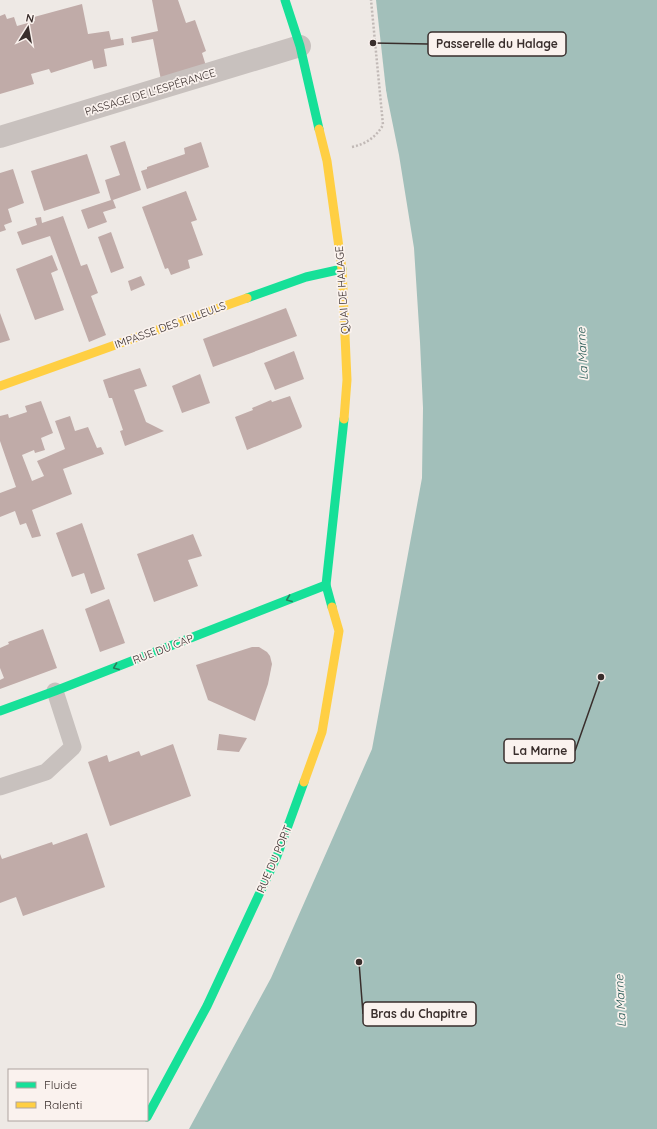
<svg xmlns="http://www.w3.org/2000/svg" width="657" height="1129" font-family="Quicksand,sans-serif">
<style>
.water{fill:#a2bfba}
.pier{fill:#eee9e5}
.building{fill:#c0aba8}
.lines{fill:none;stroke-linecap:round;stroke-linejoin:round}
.path{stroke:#c1b9b6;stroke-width:2.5;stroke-dasharray:2 2;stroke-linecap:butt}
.lane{stroke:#c8c1be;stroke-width:17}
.street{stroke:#c8c1be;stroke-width:22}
.fast{stroke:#16e098;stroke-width:9}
.slow{stroke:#ffcf43;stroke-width:9}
.oneway{stroke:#297e5d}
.labels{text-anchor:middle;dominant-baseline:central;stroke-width:3.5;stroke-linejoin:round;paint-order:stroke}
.street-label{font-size:11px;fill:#392e2c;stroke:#faf2ee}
.water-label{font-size:12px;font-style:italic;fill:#245853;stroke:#faf2ee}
.leader{fill:none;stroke:#392e2c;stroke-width:1.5}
.callout-dot{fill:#392e2c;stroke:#faf2ee;stroke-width:1.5}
.callout{fill:#faf2ee;stroke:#392e2c;stroke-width:1.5}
.callout-label{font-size:12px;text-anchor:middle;font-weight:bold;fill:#392e2c}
</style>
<rect width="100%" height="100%" fill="#eee9e5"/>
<!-- water -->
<path class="water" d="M 370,0 L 657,0 L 657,1129 L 189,1129 L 271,978 L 372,749 L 422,478 L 423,408 L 420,342 L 414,248 L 399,155 L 385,86 Z"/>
<!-- pier -->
<path class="pier" d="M 368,0 L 376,0 L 388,108 L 383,86 Z"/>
<!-- building -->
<g class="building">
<path d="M 152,0 L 178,0 L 186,23 L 195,20 L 206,51 L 202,53 L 206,66 L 161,80 L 153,39 L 132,43 L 131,37 L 158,31 Z"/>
<path d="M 82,4 L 88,34 L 109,31 L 111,40 L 123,38 L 124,45 L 104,49 L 107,66 L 94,69 L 92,60 L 51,73 L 49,69 L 31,74 L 34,84 L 0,94 L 0,16 L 5,14 L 7,19 L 14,17 L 17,26 L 35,21 L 34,17 Z"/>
<path d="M 125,141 L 141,190 L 113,200 L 116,208 L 103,212 L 107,222 L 88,229 L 81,210 L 111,200 L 105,180 L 120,175 L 110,146 Z"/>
<path d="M 201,142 L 209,167 L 147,189 L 141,171 L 147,169 L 147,167 L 185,154 L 184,148 Z"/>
<path d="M 87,154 L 100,193 L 44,211 L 31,171 Z"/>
<path d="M 13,169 L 24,203 L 8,209 L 12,222 L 4,225 L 6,230 L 0,232 L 0,173 Z"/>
<path d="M 186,191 L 197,220 L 191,222 L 203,255 L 188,260 L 190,268 L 171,275 L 168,268 L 165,269 L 142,207 Z"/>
<path d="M 63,216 L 81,266 L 87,264 L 98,293 L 91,296 L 106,335 L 89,342 L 50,236 L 22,245 L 17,232 L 37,225 L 35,218 L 41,217 L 42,223 Z"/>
<path d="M 111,232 L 124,268 L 111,273 L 98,237 Z"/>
<path d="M 52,255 L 58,270 L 51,273 L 64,310 L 35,320 L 16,269 Z"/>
<path d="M 141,276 L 145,285 L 131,291 L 128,281 Z"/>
<path d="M 286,308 L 297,336 L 213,367 L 203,339 Z"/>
<path d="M 0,313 L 10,340 L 0,343 Z"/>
<path d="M 294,351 L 304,379 L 275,390 L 264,363 Z"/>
<path d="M 140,368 L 147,386 L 134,390 L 146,422 L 164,431 L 125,446 L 120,431 L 123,430 L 112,398 L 109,398 L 103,380 Z"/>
<path d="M 200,374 L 210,403 L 182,413 L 172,386 Z"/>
<path d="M 290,396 L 302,426 L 301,428 L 247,450 L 235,417 L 253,410 L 252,408 L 271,400 L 272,402 Z"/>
<path d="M 41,401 L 53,433 L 41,438 L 45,450 L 35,453 L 34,450 L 22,455 L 32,481 L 44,476 L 37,461 L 65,449 L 55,421 L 70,416 L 75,431 L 88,427 L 97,448 L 101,447 L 104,454 L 63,469 L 72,494 L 32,510 L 41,536 L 32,538 L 26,523 L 20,525 L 15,511 L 0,517 L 0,493 L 16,487 L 0,441 L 0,416 L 8,414 L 9,418 L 27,412 L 25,406 Z"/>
<path d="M 82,523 L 105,589 L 91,594 L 84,573 L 72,577 L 56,533 Z"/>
<path d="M 193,534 L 202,556 L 188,560 L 198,586 L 154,602 L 137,554 Z"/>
<path d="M 109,599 L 125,643 L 100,652 L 85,609 Z"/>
<path d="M 43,629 L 57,668 L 0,689 L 0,680 L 4,678 L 0,668 L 0,648 L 9,644 L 8,642 Z"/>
<path d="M 252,647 L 259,647 L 267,652 L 270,656 L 272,664 L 268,684 L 255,721 L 208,700 L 196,665 Z"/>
<path d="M 219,734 L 247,738 L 239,752 L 217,750 Z"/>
<path d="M 173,744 L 191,796 L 110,826 L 88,762 L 107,755 L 109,762 L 139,751 L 141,756 Z"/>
<path d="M 87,833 L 105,887 L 23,916 L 16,897 L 0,903 L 0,854 L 2,859 L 52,842 L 53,845 Z"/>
</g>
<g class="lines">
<!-- path -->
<path class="path" d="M 352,147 C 366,144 376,137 383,125 L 371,0"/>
<!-- lane -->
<path class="lane" d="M 0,787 L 46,772 L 73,747 L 55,691"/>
<!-- street -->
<path class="street" d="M 0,137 L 300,46"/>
<!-- fast -->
<g class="fast">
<path d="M 285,0 L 300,46 L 319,129"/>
<path d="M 247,298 L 306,277 L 342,269"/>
<path d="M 332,607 L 326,585 L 344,419"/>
<path d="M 0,711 L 55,691 L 326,585"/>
<path d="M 147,1117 L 207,1006 L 277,856 L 304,782"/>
</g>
<!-- slow -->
<g class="slow">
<path d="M 319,129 L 327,161 L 342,269 L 347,380 L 344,419"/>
<path d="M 0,386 L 247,298"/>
<path d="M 304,782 L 322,732 L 339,631 L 332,607"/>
</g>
</g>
<!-- one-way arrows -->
<defs><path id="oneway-chevron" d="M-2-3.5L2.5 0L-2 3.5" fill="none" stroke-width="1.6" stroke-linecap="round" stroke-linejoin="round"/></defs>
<g class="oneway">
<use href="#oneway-chevron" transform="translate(289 599) rotate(159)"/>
<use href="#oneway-chevron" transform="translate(116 667) rotate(159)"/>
</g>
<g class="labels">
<!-- street labels -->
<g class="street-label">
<text transform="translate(150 92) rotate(-17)">PASSAGE DE L'ESPÉRANCE</text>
<text transform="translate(342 290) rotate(-94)">QUAI DE HALAGE</text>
<text transform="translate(170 325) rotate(-20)">IMPASSE DES TILLEULS</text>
<text transform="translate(163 649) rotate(-21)">RUE DU CAP</text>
<text transform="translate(274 859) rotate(-67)">RUE DU PORT</text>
</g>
<!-- water labels -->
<g class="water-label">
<text transform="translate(582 354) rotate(-93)">La Marne</text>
<text transform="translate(620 1001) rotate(-93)">La Marne</text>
</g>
</g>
<!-- callouts -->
<path class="leader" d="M373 43L428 44M601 677L575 751M359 962L363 1014"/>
<g class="callout-dot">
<circle cx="373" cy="43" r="4"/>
<circle cx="601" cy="677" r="4"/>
<circle cx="359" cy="962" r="4"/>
</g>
<g class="callout">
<rect x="428" y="32" width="138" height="24" rx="4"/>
<rect x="504" y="739" width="71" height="24" rx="4"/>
<rect x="363" y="1002" width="113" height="24" rx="4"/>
</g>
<g class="callout-label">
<text x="497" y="48">Passerelle du Halage</text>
<text x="540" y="755">La Marne</text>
<text x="419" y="1018">Bras du Chapitre</text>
</g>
<!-- legend -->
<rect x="8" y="1069" width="140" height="52" fill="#faf2ee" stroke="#ada4a0"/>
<rect x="16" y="1082" width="20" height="6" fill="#16e098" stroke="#ada4a0"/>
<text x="44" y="1089" font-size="12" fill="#392e2c">Fluide</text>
<rect x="16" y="1102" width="20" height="6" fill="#ffcf43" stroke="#ada4a0"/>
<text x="44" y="1109" font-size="12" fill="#392e2c">Ralenti</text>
<!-- north arrow -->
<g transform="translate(28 28) rotate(11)" stroke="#faf2ee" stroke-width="3" paint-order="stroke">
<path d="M0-3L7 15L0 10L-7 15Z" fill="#392e2c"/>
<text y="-6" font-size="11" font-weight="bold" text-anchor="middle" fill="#392e2c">N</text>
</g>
</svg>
